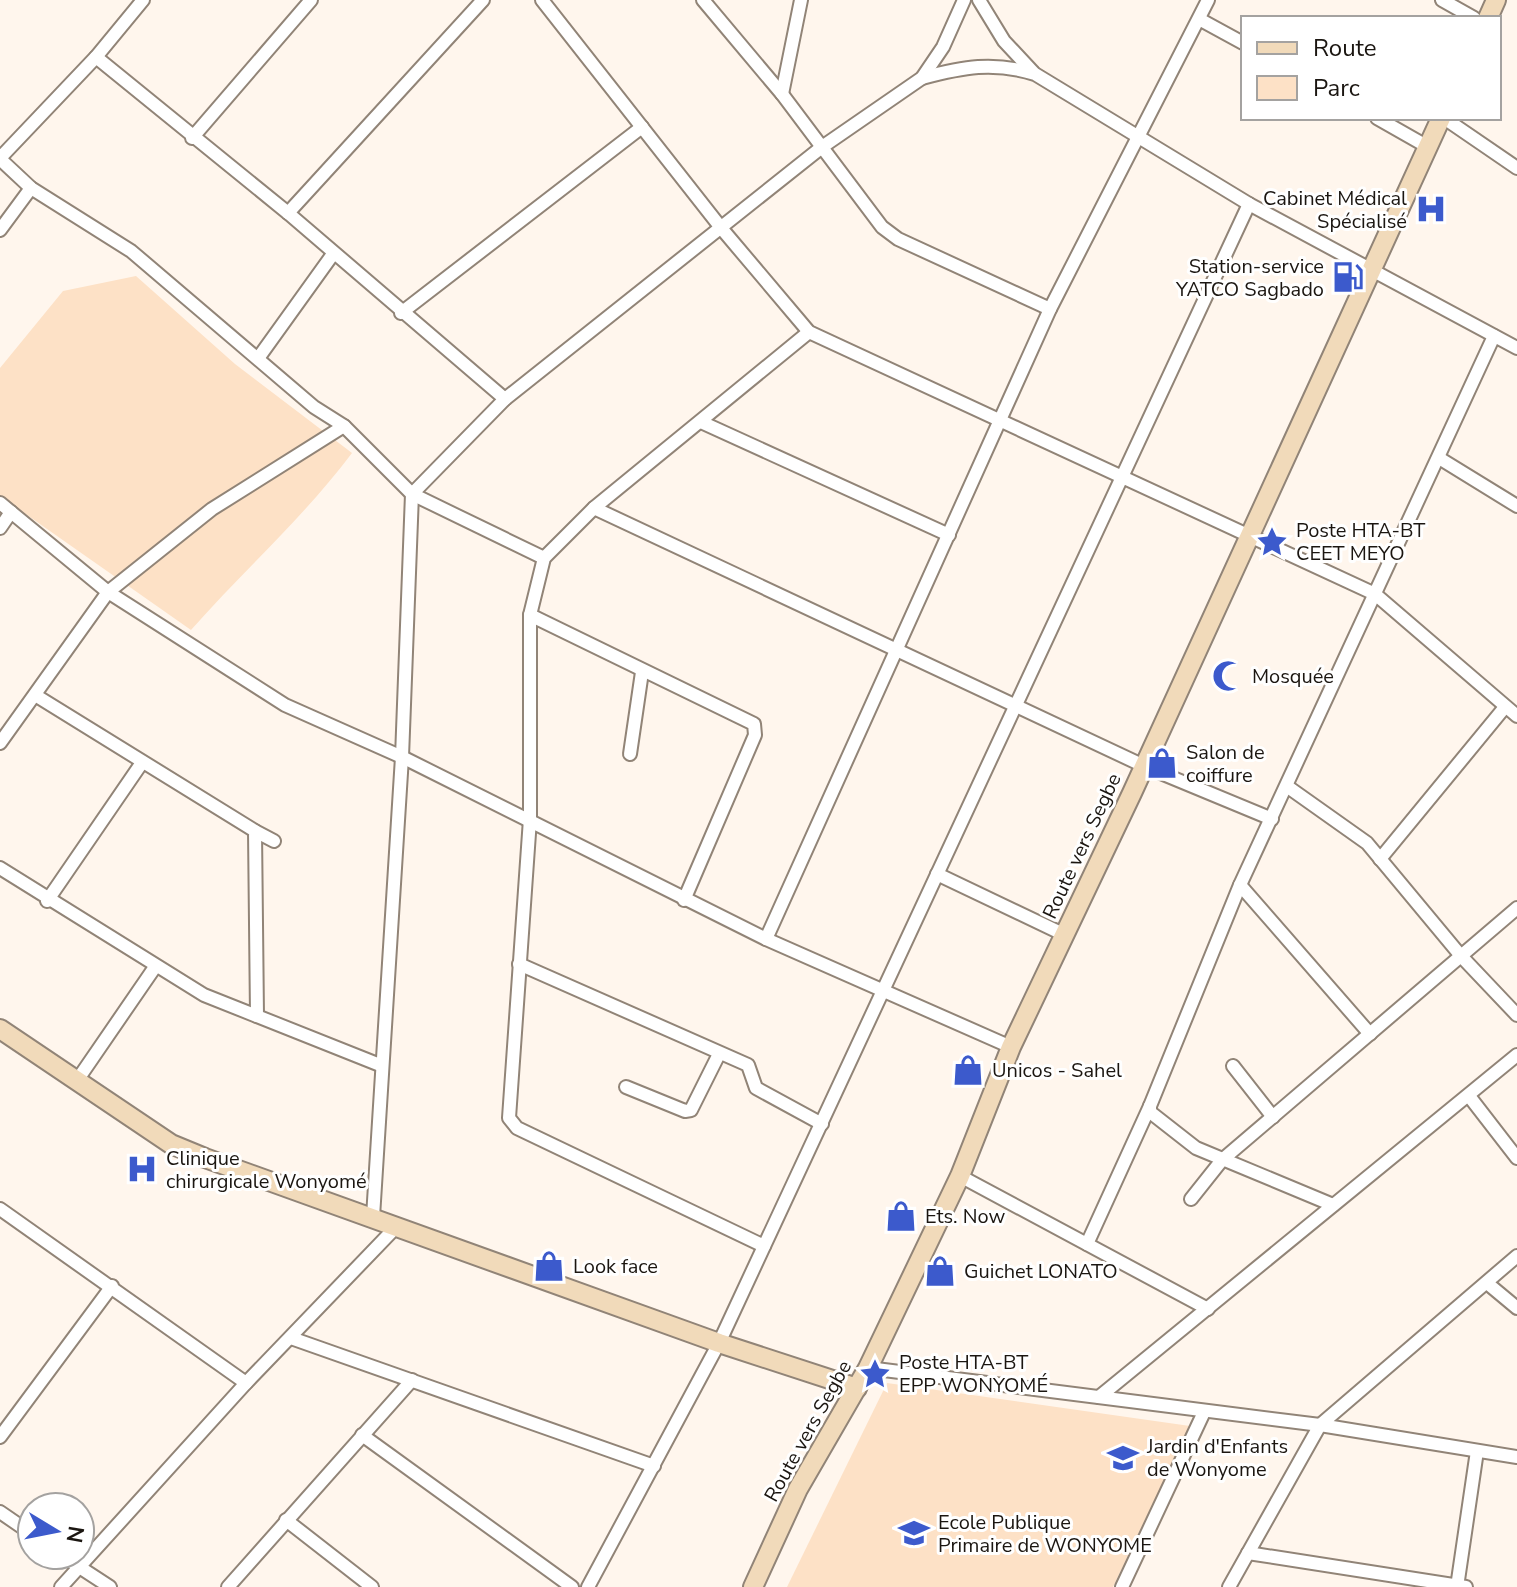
<svg xmlns="http://www.w3.org/2000/svg" width="1517" height="1587" font-family="'Nunito Sans',sans-serif">
<style>
.green{fill:#fde1c6}
.lines{fill:none;stroke-linecap:round;stroke-linejoin:round}
.street-casing{stroke:#918477;stroke-width:16}
.secondary-casing{stroke:#918477;stroke-width:22}
.street{stroke:#fff;stroke-width:12}
.secondary{stroke:#f1daba;stroke-width:18}
.labels{text-anchor:middle;dominant-baseline:central;stroke-width:6;stroke-linejoin:round;paint-order:stroke}
.poi-label{font-size:20px;fill:#1b1611;stroke:#fff;text-anchor:start}
.street-label{font-size:20px;fill:#1b1611;stroke:#fff}
</style>
<rect width="100%" height="100%" fill="#fff6ed"/>
<!-- green -->
<g class="green">
<path d="M 136,276 L 235,364 L 352,453 C 304,517 244,570 191,630 L 0,496 L 0,368 L 63,291 Z"/>
<path d="M 887,1383 L 1190,1426 L 1113,1587 L 787,1587 Z"/>
</g>
<g class="lines">
<defs>
<g id="street">
<path d="M 542,0 L 722,229 L 809,332 L 1375,594 L 1517,716"/>
<path d="M 703,0 L 782,94 L 882,227 L 898,239 L 1050,309"/>
<path d="M 979,0 L 1004,41 L 1033,72"/>
<path d="M 1442,0 L 1474,18"/>
<path d="M 1199,19 L 1243,43"/>
<path d="M 96,57 L 288,213 L 505,399"/>
<path d="M 922,78 C 963,67 993,61 1035,74 L 1249,204 L 1517,348"/>
<path d="M 782,94 L 801,0"/>
<path d="M 1377,118 L 1428,147"/>
<path d="M 1444,118 L 1517,168"/>
<path d="M 192,138 L 311,0"/>
<path d="M 0,158 L 96,57 L 143,0"/>
<path d="M 0,159 L 31,188 L 131,251 L 314,407 L 344,426 L 412,494 L 544,558"/>
<path d="M 288,213 L 483,0"/>
<path d="M 0,230 L 31,188"/>
<path d="M 401,313 L 642,127"/>
<path d="M 259,357 L 333,254"/>
<path d="M 701,422 L 949,535"/>
<path d="M 1439,458 L 1517,506"/>
<path d="M 0,503 L 108,592 L 285,705 L 402,757 L 766,939 L 1011,1047"/>
<path d="M 594,508 L 1144,766 L 1272,819"/>
<path d="M 0,528 L 11,512"/>
<path d="M 530,615 L 754,724 L 755,735 L 684,900"/>
<path d="M 35,695 L 255,831 L 257,1016"/>
<path d="M 0,743 L 108,592 L 212,509 L 344,426"/>
<path d="M 630,754 L 642,672"/>
<path d="M 1288,787 L 1367,843 L 1461,956 L 1517,1015"/>
<path d="M 255,831 L 274,841"/>
<path d="M 1380,859 L 1505,707"/>
<path d="M 0,868 L 204,995 L 380,1065"/>
<path d="M 937,874 L 1065,935"/>
<path d="M 1240,885 L 1370,1034"/>
<path d="M 47,901 L 141,764"/>
<path d="M 766,939 L 1050,309 L 1208,0"/>
<path d="M 519,964 L 748,1065 L 756,1088 L 822,1124"/>
<path d="M 1233,1066 L 1273,1117"/>
<path d="M 76,1082 L 155,967"/>
<path d="M 626,1087 L 685,1111 L 691,1110 L 719,1054"/>
<path d="M 1469,1096 L 1517,1158"/>
<path d="M 1150,1106 L 1150,1112 L 1196,1148 L 1333,1205"/>
<path d="M 960,1176 L 1208,1309"/>
<path d="M 1191,1199 L 1222,1160 L 1517,908"/>
<path d="M 0,1209 L 246,1383"/>
<path d="M 373,1217 L 402,757 L 412,494 L 505,399 L 822,147 L 922,78 L 943,47 L 964,0"/>
<path d="M 1087,1244 L 1150,1106 L 1240,885 L 1494,336"/>
<path d="M 764,1246 L 517,1128 L 509,1118 L 530,819 L 530,615 L 544,558 L 594,508 L 809,332"/>
<path d="M 1487,1283 L 1517,1308"/>
<path d="M 291,1338 L 654,1466"/>
<path d="M 868,1368 L 1320,1425 L 1517,1457"/>
<path d="M 1099,1397 L 1517,1055"/>
<path d="M 362,1435 L 572,1587"/>
<path d="M 0,1437 L 112,1286"/>
<path d="M 0,1512 L 32,1534"/>
<path d="M 286,1520 L 372,1587"/>
<path d="M 1248,1553 L 1466,1587"/>
<path d="M 61,1555 L 110,1587"/>
<path d="M 61,1587 L 246,1383 L 397,1226"/>
<path d="M 228,1587 L 412,1380"/>
<path d="M 588,1587 L 719,1343 L 1249,204"/>
<path d="M 1122,1587 L 1204,1412"/>
<path d="M 1229,1587 L 1320,1425 L 1517,1256"/>
<path d="M 1457,1587 L 1477,1451"/>
</g>
<g id="secondary">
<path d="M 1488,18 L 1496,0"/>
<path d="M 0,1029 L 171,1144 L 205,1158 L 719,1343 L 857,1388"/>
<path d="M 753,1587 L 798,1489 L 868,1368 L 960,1176 L 1011,1047 L 1132,793 L 1441,118"/>
</g>
</defs>
<!-- street casing -->
<use href="#street" class="street-casing"/>
<!-- secondary casing -->
<use href="#secondary" class="secondary-casing"/>
<!-- street -->
<use href="#street" class="street"/>
<!-- secondary -->
<use href="#secondary" class="secondary"/>
</g>
<!-- icons -->
<defs>
<symbol id="hospital-bare" viewBox="-9 -9 18 18"><path d="M-5-5h3v3.5h4V-5h3V5h-3V1.5h-4V5h-3Z" fill="#3c5acc" stroke="#fff" stroke-width="2.5" paint-order="stroke"/></symbol>
<symbol id="fuel-bare" viewBox="-9 -9 18 18"><path d="M-5.5-6h7V0h2V4h1.3V-2.5L3-4.5l.8-.8L6-3V5H2.5V1h-1V6h-7ZM-4.2-4.7v3.2H.2V-4.7Z" fill="#3c5acc" stroke="#fff" stroke-width="2.5" paint-order="stroke"/></symbol>
<symbol id="sight-bare" viewBox="-9 -9 18 18"><path d="M0-6L1.8-2.2L6-1.7L2.9 1.2L3.7 5.4L0 3.3L-3.7 5.4L-2.9 1.2L-6-1.7L-1.8-2.2Z" fill="#3c5acc" stroke="#fff" stroke-width="2.5" paint-order="stroke"/></symbol>
<symbol id="mosque-bare" viewBox="-9 -9 18 18"><path d="M3.5-4.9A6 6 0 1 0 3.5 4.9A5 5 0 1 1 3.5-4.9Z" fill="#3c5acc" stroke="#fff" stroke-width="2.5" paint-order="stroke"/></symbol>
<symbol id="shop-bare" viewBox="-9 -9 18 18"><path d="M-5-2.5h2.3a2.7 3.5 0 0 1 5.4 0H5L5.5 6h-11ZM-1.5-2.5h3a1.5 2.3 0 0 0-3 0Z" fill="#3c5acc" stroke="#fff" stroke-width="2.5" paint-order="stroke"/></symbol>
<symbol id="school-bare" viewBox="-9 -9 18 18"><path d="M0-5L7-2L0 1L-7-2ZM-4 1L0 2.5L4 1V4Q0 6-4 4Z" fill="#3c5acc" stroke="#fff" stroke-width="2.5" paint-order="stroke"/></symbol>
</defs>
<g fill-rule="evenodd">
<use href="#hospital-bare" x="1409" y="187" width="44" height="44"/>
<use href="#fuel-bare" x="1326" y="255" width="44" height="44"/>
<use href="#sight-bare" x="1250" y="520" width="44" height="44"/>
<use href="#mosque-bare" x="1206" y="654" width="44" height="44"/>
<use href="#shop-bare" x="1140" y="741" width="44" height="44"/>
<use href="#shop-bare" x="946" y="1048" width="44" height="44"/>
<use href="#hospital-bare" x="120" y="1147" width="44" height="44"/>
<use href="#shop-bare" x="879" y="1194" width="44" height="44"/>
<use href="#shop-bare" x="527" y="1244" width="44" height="44"/>
<use href="#shop-bare" x="918" y="1249" width="44" height="44"/>
<use href="#sight-bare" x="853" y="1352" width="44" height="44"/>
<use href="#school-bare" x="1101" y="1436" width="44" height="44"/>
<use href="#school-bare" x="892" y="1511" width="44" height="44"/>
</g>
<g class="labels">
<!-- poi labels -->
<g class="poi-label">
<text x="1407" y="198" text-anchor="end">Cabinet Médical<tspan x="1407" dy="23">Spécialisé</tspan></text>
<text x="1324" y="266" text-anchor="end">Station-service<tspan x="1324" dy="23">YATCO Sagbado</tspan></text>
<text x="1296" y="530">Poste HTA-BT<tspan x="1296" dy="23">CEET MEYO</tspan></text>
<text x="1252" y="676">Mosquée</text>
<text x="1186" y="752">Salon de<tspan x="1186" dy="23">coiffure</tspan></text>
<text x="992" y="1070">Unicos - Sahel</text>
<text x="166" y="1158">Clinique<tspan x="166" dy="23">chirurgicale Wonyomé</tspan></text>
<text x="925" y="1216">Ets. Now</text>
<text x="573" y="1266">Look face</text>
<text x="964" y="1271">Guichet LONATO</text>
<text x="899" y="1362">Poste HTA-BT<tspan x="899" dy="23">EPP WONYOMÉ</tspan></text>
<text x="1147" y="1446">Jardin d'Enfants<tspan x="1147" dy="23">de Wonyome</tspan></text>
<text x="938" y="1522">Ecole Publique<tspan x="938" dy="23">Primaire de WONYOME</tspan></text>
</g>
<!-- street labels -->
<g class="street-label">
<text transform="translate(1082 846) rotate(-65)">Route vers Segbe</text>
<text transform="translate(808 1431) rotate(-61)">Route vers Segbe</text>
</g>
</g>
<!-- legend -->
<rect x="1241" y="16" width="260" height="104" fill="#ffffff" stroke="#a4a2a0" stroke-width="2"/>
<rect x="1257" y="42" width="40" height="12" fill="#f1daba" stroke="#a4a2a0" stroke-width="2"/>
<text x="1313" y="56" font-size="24" fill="#1b1611">Route</text>
<rect x="1257" y="76" width="40" height="24" fill="#fde1c6" stroke="#a4a2a0" stroke-width="2"/>
<text x="1313" y="96" font-size="24" fill="#1b1611">Parc</text>
<!-- north arrow -->
<g transform="translate(56 1531) rotate(100)"><circle r="38" fill="#ffffff" stroke="#a4a2a0" stroke-width="2"/>
<path d="M0-6L14 30L0 20L-14 30Z" fill="#3c5acc"/>
<text y="-12" font-size="22" font-weight="bold" text-anchor="middle" fill="#1b1611">N</text>
</g>
</svg>
